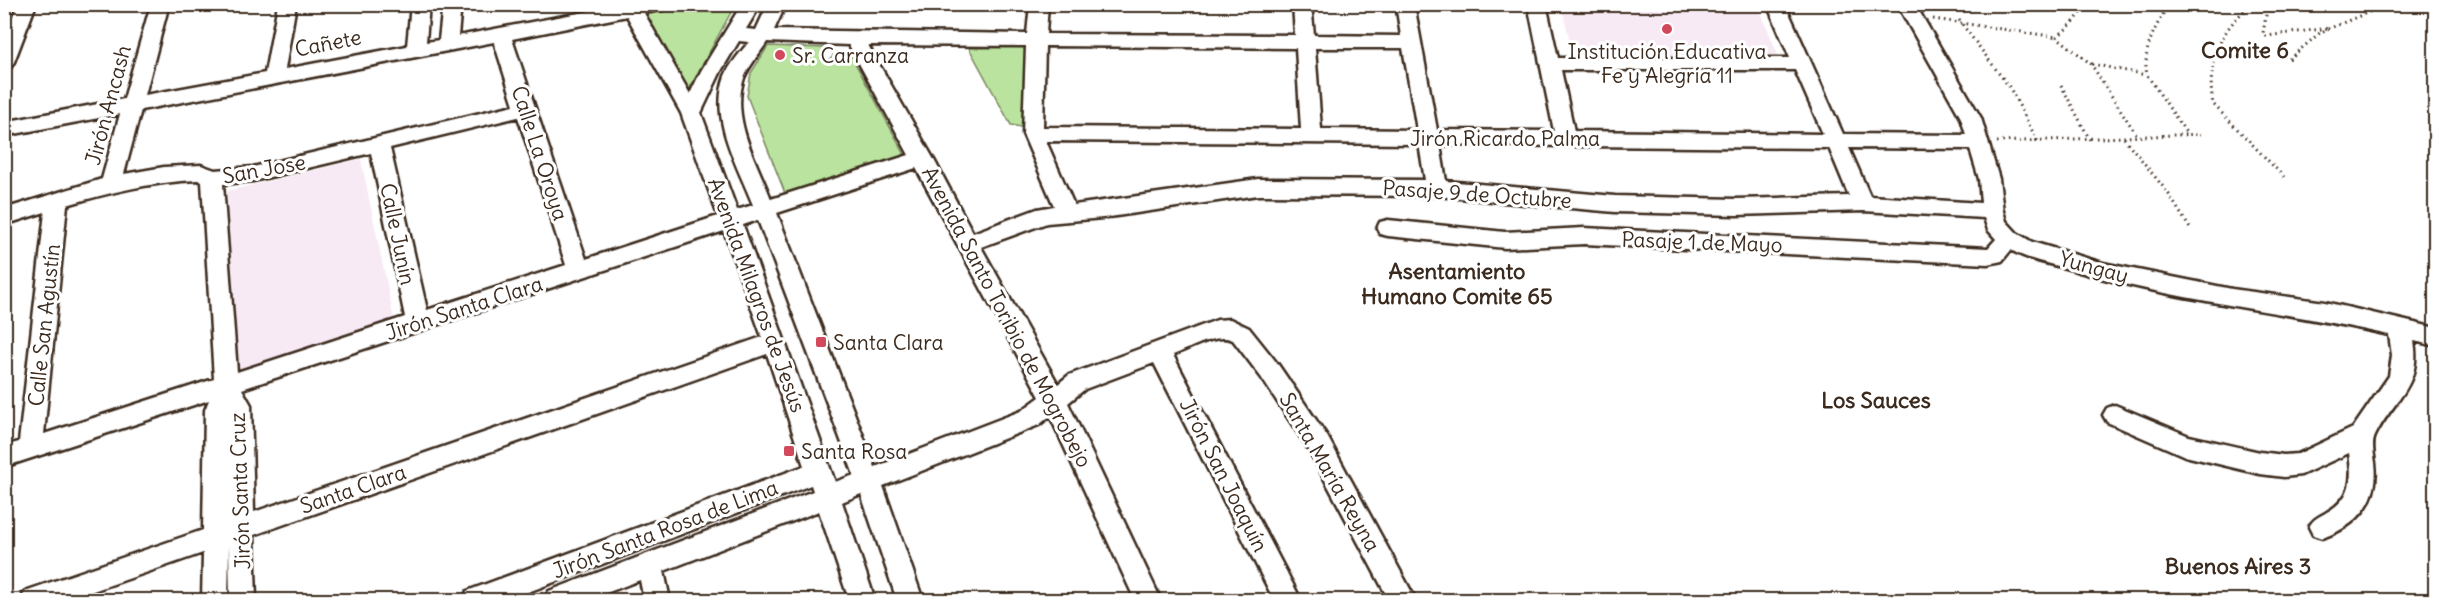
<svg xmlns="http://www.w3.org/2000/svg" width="2440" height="605" font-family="Delius,sans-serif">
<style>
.built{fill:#f8eaf5}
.green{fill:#bae39f;stroke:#7a865e;stroke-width:1.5}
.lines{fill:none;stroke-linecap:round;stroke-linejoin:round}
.minor-casing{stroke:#3b2a1e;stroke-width:5}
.path{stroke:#3b2a1e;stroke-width:3;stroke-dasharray:1.5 4;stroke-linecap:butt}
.minor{fill:#fff;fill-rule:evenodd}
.poi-dot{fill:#d1495b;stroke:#fff;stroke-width:2}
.labels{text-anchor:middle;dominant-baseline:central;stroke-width:6;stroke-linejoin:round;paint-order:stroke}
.street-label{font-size:21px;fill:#3b2a1e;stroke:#fff}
.poi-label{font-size:21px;fill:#3b2a1e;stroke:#fff;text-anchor:start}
.neighbourhood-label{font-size:22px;font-weight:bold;fill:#3b2a1e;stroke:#fff}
</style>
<rect width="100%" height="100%" fill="#fff"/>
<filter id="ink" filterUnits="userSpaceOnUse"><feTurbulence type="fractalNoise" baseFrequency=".0167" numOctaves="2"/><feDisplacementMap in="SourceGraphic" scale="12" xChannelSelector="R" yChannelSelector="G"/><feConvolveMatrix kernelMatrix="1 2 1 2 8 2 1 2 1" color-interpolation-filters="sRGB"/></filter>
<g filter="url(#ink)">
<!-- built -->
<g class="built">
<path d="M 1561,5 L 1758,5 L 1778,55 L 1573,54 Z"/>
<path d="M 361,159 L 394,319 L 235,375 L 227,191 Z"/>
</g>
<!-- green -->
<g class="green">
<path d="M 698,5 L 735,5 L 688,91 L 645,15 Z"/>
<path d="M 768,46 L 825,48 L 825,61 L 832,58 L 833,55 L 849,52 L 905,155 L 785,193 L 747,96 L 751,73 Z"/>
<path d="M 1026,47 L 1025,128 L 1011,125 L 969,48 Z"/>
</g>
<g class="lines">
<defs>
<g id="minor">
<path d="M 18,4 L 36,4 L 14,62 L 11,67 L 4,68 L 4,37 Z"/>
<path d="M 151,4 L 169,4 L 145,95 L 265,73 L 278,4 L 296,4 L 285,69 L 407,46 L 411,4 L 429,4 L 426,42 L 439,40 L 443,4 L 461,4 L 458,36 L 627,4 L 670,4 L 668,8 L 644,13 L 690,94 L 701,71 L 742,4 L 761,4 L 746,29 L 756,30 L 768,4 L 786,4 L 774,30 L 1027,34 L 1030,4 L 1048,4 L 1046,34 L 1295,35 L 1293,4 L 1311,4 L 1314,35 L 1401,36 L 1396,4 L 1414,4 L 1437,130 L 1554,131 L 1528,4 L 1546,4 L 1558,58 L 1790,58 L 1767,4 L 1785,4 L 1843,134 L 1966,135 L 1961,118 L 1897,4 L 1915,4 L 1981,118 L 1999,179 L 2003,211 L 2006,221 L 2017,233 L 2032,242 L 2103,263 L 2232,289 L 2325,302 L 2436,328 L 2436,346 L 2414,341 C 2422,388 2392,400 2375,436 C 2371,444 2374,454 2375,463 C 2380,502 2357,526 2322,538 L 2313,535 L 2309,527 C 2314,518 2319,517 2327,512 C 2352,498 2353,479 2349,453 L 2301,475 L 2284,477 L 2260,474 L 2185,456 L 2107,422 L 2103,415 L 2107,408 L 2115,405 L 2189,436 L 2260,452 L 2284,455 L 2298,454 L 2353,428 L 2389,376 L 2392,355 L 2389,335 C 2286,311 2179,302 2076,271 C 2055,265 2030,261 2011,250 L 2002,261 L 1988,264 L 1584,244 L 1505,248 L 1388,236 L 1380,234 L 1377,228 L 1380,222 L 1388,220 L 1505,232 L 1584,228 L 1988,248 L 1996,239 L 1988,230 L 1984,218 L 1863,211 L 1736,215 L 1615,212 L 1437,196 L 1258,195 L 1103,218 L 1047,223 L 981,247 L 1058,384 L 1069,375 L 1217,320 L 1230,319 L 1249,328 L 1277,363 L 1327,436 L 1416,600 L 1389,600 L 1309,450 L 1261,377 L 1233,340 C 1217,332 1189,349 1173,355 L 1301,600 L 1274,600 L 1154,363 L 1085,389 L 1068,403 L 1161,600 L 1135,600 L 1050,416 L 1039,425 L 883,486 L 923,600 L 897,600 L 861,494 L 842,502 L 875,600 L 849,600 L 819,511 L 664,571 L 670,600 L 644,600 L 640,580 L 588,600 L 545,600 L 549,591 L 813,491 L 811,485 L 507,600 L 463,600 L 467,591 L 804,466 L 767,354 L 254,535 L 256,600 L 230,600 L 229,544 L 228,600 L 202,600 L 203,553 L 67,600 L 21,600 L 25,591 L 203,530 L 205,410 L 209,400 L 4,467 L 4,446 L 19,442 L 45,212 L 4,225 L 4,209 L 102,179 L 120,114 L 4,136 L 4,122 L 124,99 ZM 627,16 L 681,113 L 718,216 L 586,259 L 512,39 ZM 739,41 L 749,42 C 741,52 730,64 725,76 C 709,119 738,166 753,205 L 737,210 L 701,113 L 721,71 ZM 494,42 L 514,105 L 253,167 L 215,170 L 201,165 L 164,167 L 124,174 L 141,110 ZM 767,42 L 849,45 L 909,155 L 771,199 C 757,162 730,119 744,78 C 749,66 760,53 767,42 ZM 868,45 L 1026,46 L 1023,134 L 1054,206 L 1037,209 L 973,233 L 933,158 ZM 1045,46 L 1296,48 L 1301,129 L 1043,127 ZM 1315,48 L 1403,48 L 1417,130 L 1321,129 ZM 1561,70 L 1795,70 L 1823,134 L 1574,131 ZM 518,117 L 566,265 L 427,310 L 390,148 ZM 1046,141 L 1419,144 L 1425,180 L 1258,179 L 1074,205 ZM 1440,145 L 1829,148 L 1849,196 L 1736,199 L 1615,196 L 1446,181 ZM 1849,148 L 1970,149 L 1979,179 L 1981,203 L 1870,196 ZM 371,153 L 405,317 L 237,372 L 223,184 L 253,181 ZM 916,168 L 1040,397 L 1021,411 L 875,467 L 777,213 ZM 198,180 L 202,182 L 214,379 L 44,434 L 67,205 C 111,192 152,182 198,180 ZM 758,220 L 854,475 L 835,482 L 743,225 ZM 724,231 L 762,337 L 254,512 L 251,405 L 242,389 Z"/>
</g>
</defs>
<!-- minor casing -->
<use href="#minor" class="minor-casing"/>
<!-- path -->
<g class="path">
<path d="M 2088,4 L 2073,23 L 2057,37 L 2091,64 L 2138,137"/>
<path d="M 2169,4 C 2156,26 2142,48 2147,75 L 2187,134"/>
<path d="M 2253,4 C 2220,27 2206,65 2213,104 L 2284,177"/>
<path d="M 2268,4 L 2263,33 L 2266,36 L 2330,28"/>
<path d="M 1933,19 L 2057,37"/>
<path d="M 1959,20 L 2010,88 L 2038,142"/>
<path d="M 2289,59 L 2321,32 L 2388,4"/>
<path d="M 2092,64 L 2146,75"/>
<path d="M 2061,85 L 2090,140"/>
<path d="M 2124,138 L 2168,193 L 2191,230"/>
<path d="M 1997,142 L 2201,134"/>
</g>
<!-- minor -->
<use href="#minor" class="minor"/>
</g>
</g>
<!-- markers -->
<g class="poi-dot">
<circle cx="1667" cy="29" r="6"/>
<circle cx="780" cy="55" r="6"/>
<rect x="815" y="336" width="12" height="12" rx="3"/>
<rect x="783" y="445" width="12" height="12" rx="3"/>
</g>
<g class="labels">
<!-- street labels -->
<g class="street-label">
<text transform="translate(328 43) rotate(-11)">Cañete</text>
<text transform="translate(108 105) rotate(-75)">Jirón Ancash</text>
<text x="1505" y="138">Jirón Ricardo Palma</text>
<text transform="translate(540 153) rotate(72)">Calle La Oroya</text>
<text transform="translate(264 169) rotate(-10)">San Jose</text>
<text transform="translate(1477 194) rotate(4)">Pasaje 9 de Octubre</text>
<text transform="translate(398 234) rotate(78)">Calle Junín</text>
<text transform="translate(1702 242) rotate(2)">Pasaje 1 de Mayo</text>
<text transform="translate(2094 267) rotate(15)">Yungay</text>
<text transform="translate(757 295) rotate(70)">Avenida Milagros de Jesús</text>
<text transform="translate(464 308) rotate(-18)">Jirón Santa Clara</text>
<text transform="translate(1007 317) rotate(62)">Avenida Santo Toribio de Mogrobejo</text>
<text transform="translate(44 325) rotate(-84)">Calle San Agustín</text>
<text transform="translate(1330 472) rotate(60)">Santa María Reyna</text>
<text transform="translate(1224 475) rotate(63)">Jirón San Joaquín</text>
<text transform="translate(353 489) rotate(-19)">Santa Clara</text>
<text transform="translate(240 491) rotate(-92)">Jirón Santa Cruz</text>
<text transform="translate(665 529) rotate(-21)">Jirón Santa Rosa de Lima</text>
</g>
<!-- poi labels -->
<g class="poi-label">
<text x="1667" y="51" text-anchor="middle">Institución Educativa<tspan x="1667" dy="24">Fe y Alegría 11</tspan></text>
<text x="792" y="55">Sr. Carranza</text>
<text x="833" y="342">Santa Clara</text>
<text x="801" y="451">Santa Rosa</text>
</g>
<!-- neighbourhood labels -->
<g class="neighbourhood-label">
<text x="2245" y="50">Comite 6</text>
<text x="1457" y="271">Asentamiento<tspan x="1457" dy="25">Humano Comite 65</tspan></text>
<text x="1876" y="400">Los Sauces</text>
<text x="2238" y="566">Buenos Aires 3</text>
</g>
</g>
<!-- margin -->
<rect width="2440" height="605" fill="none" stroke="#fff" stroke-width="24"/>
<rect x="12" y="12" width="2416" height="581" fill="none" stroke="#3b2a1e" stroke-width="2" filter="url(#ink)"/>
</svg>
